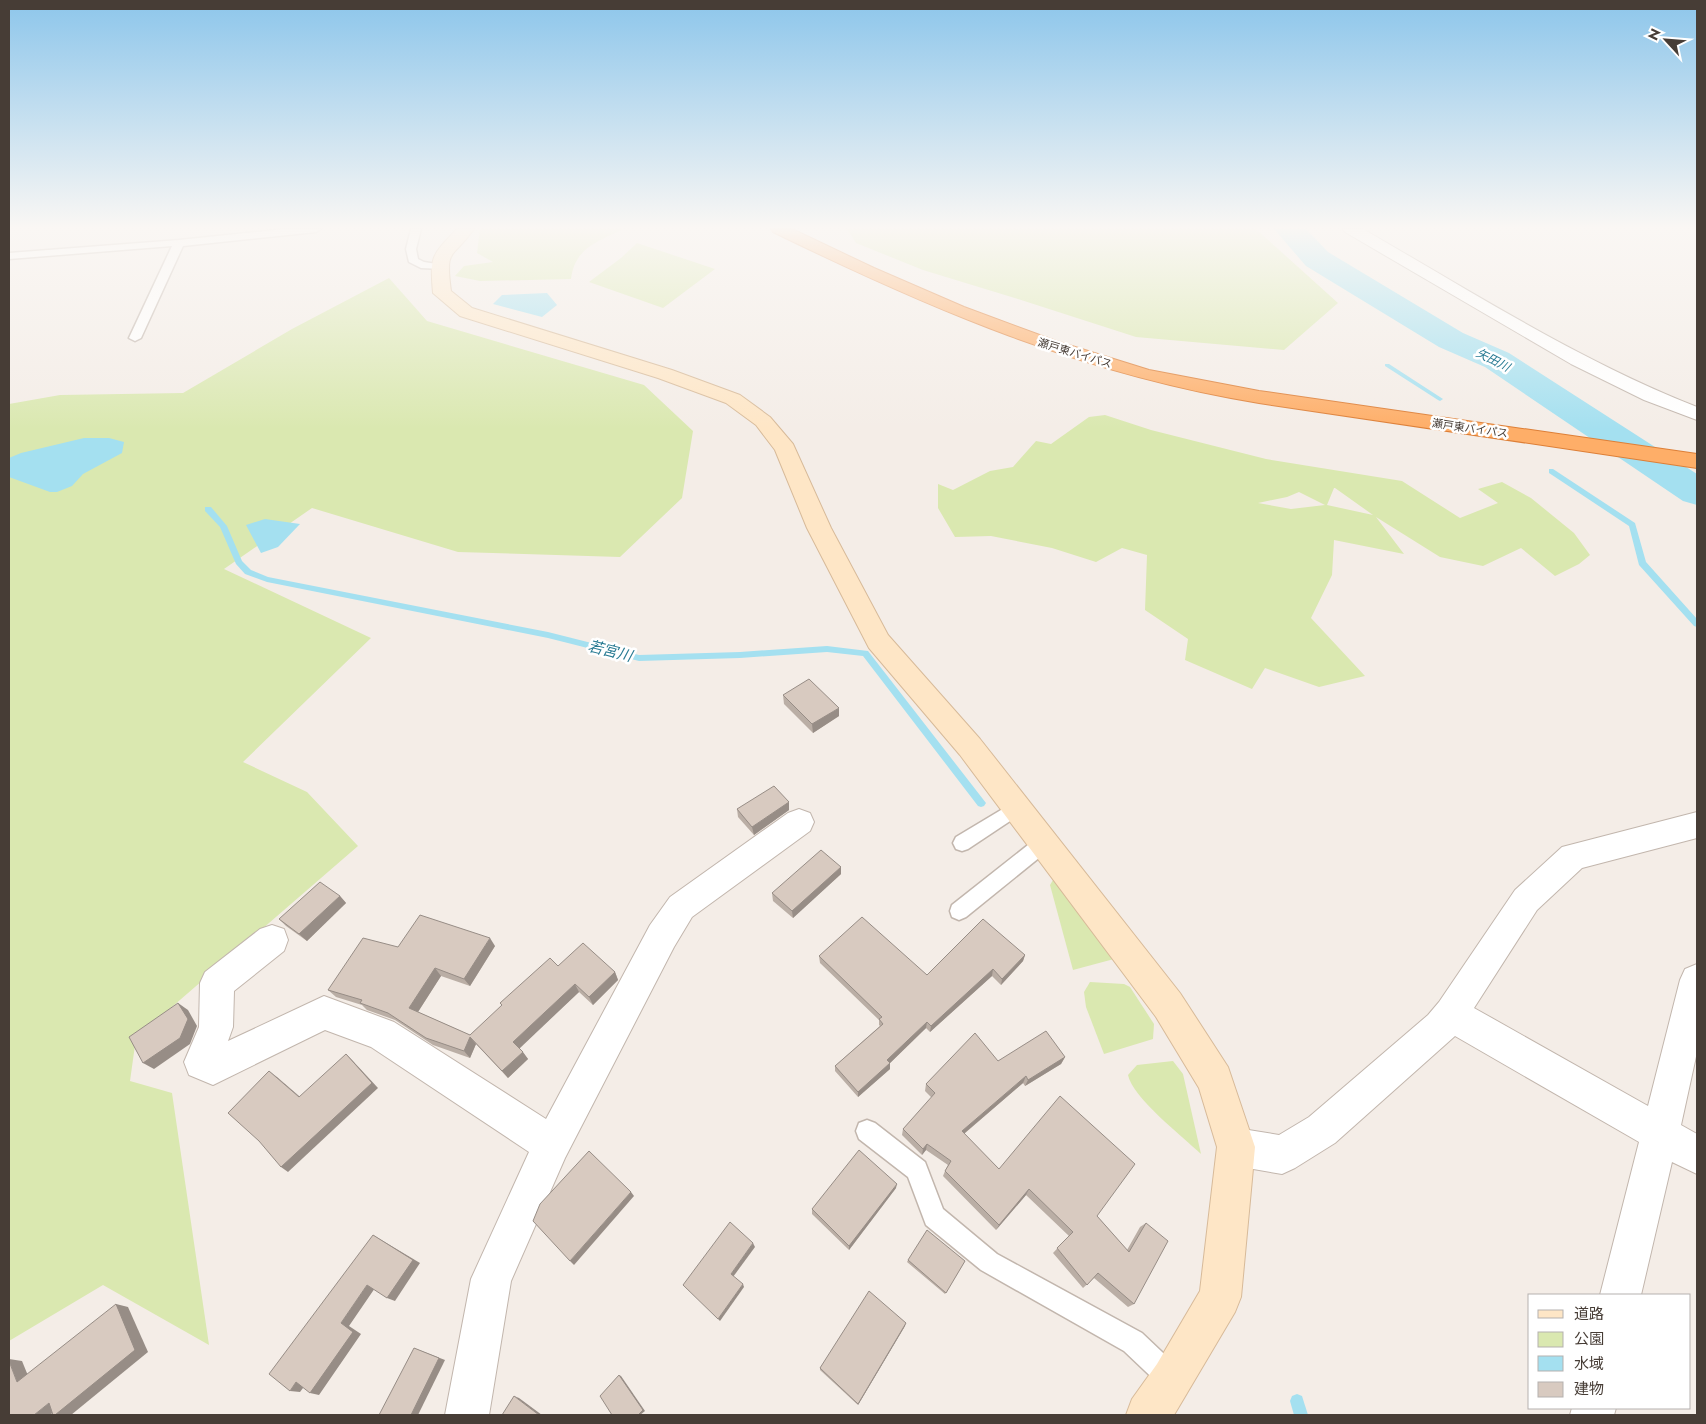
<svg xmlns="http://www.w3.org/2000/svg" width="1706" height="1424" font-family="Jost,'Noto Sans JP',sans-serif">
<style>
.green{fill:#dae8b0;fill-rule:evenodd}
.water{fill:#a4e0f0}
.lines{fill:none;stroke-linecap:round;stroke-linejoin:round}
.stream{fill:#a4e0f0;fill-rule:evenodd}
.river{fill:#a4e0f0;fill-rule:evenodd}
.lane-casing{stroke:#c2b6ad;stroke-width:3}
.street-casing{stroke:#c2b6ad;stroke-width:2}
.secondary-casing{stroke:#d7ba99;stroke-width:2}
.highway-casing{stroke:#dd7f37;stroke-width:2}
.lane{fill:#fff;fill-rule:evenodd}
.street{fill:#fff;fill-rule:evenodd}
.secondary{fill:#fee6c6;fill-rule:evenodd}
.highway{fill:#feae68;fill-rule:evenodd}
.wall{fill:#baaea5}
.shaded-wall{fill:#978d86}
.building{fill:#d8cac0;stroke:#978d86}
.labels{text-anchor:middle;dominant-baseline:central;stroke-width:5;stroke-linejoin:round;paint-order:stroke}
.far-street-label{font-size:11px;fill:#473d36;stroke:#fff}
.far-water-label{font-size:12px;font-style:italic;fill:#297b93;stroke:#fff}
.water-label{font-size:15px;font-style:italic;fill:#297b93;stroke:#fff}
</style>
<rect width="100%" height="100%" fill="#f4ede7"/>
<!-- green -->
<g class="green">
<path d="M 480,229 L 623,229 C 598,242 575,247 571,279 L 480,281 L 455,276 L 464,266 L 493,262 L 477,253 Z"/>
<path d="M 847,229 L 1256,229 L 1338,303 L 1284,350 L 1136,337 L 1018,299 L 923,270 L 856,243 Z"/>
<path d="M 637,243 L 715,269 L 663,308 L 589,282 L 621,258 Z"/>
<path d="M 389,278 L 427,321 L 644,385 L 693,431 L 682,498 L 620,557 L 458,552 L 312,508 L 224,569 L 371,638 L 243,762 L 307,792 L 358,846 L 136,1038 L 130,1081 L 172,1093 L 209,1345 L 103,1285 L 9,1341 L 9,404 L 60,395 L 183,393 L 292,329 Z"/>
<path d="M 1105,415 L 1151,430 L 1266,459 L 1402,481 L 1460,518 L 1498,503 L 1478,489 L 1502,482 L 1531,498 L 1574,533 L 1590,555 L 1579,564 L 1555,576 L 1521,548 L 1483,566 L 1440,557 L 1376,517 L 1404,554 L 1334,540 L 1332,575 L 1311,618 L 1365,676 L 1319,687 L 1265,668 L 1252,689 L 1185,660 L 1188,639 L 1145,610 L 1147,555 L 1122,548 L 1096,562 L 1052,548 L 991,536 L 955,537 L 938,508 L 938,484 L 953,490 L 990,471 L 1013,467 L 1036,441 L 1051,444 L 1089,417 ZM 1334,488 L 1335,488 L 1373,515 L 1327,505 ZM 1299,492 L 1325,505 L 1291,509 L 1258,503 L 1287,497 Z"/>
<path d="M 1053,880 L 1061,887 L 1114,959 L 1073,970 L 1050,885 Z"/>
<path d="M 1090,982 L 1124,984 L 1130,987 L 1154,1024 L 1153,1039 L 1104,1054 L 1086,1007 L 1084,992 Z"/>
<path d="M 1173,1061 L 1183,1074 L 1201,1154 C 1183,1137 1132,1097 1128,1075 L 1137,1065 Z"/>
</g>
<!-- water -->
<g class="water">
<path d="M 547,293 L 557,305 L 542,317 L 493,304 L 502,295 Z"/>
<path d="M 84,438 L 109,438 L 124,442 L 122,453 L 83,474 L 72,486 L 57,492 L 50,492 L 9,477 L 9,458 L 21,453 Z"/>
<path d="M 265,519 L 300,524 L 278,547 L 261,553 L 246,525 Z"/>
</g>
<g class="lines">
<!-- stream -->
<g class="stream">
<path d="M 1385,364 L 1389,364 L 1443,399 L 1440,401 L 1438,400 L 1385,366 Z"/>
<path d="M 1549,469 L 1553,469 L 1635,523 L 1646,562 L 1697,619 L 1697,627 L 1694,626 L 1639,565 L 1629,526 L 1549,473 Z"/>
<path d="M 205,507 L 211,507 L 227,526 L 242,561 L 251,570 L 268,577 L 548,632 L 639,655 L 740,652 L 827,646 L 868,651 L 986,803 L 984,806 L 981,807 L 978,806 L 863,656 L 827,652 L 740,658 L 639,661 L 548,638 L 267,582 L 245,574 L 236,564 L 220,527 L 205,511 Z"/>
<path d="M 1297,1394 L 1302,1396 L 1308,1415 L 1294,1415 L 1290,1401 L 1292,1396 Z"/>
</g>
<!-- river -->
<path class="river" d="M 1274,229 L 1306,229 L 1328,252 L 1463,333 L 1509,353 L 1697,474 L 1697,505 L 1683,501 L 1485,367 L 1439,347 L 1306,266 Z"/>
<defs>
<g id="lane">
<path d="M 285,229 L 321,229 L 316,232 L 183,246 L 141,338 L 135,341 L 129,338 L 172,246 L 9,259 L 9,253 L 179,240 Z"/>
<path d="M 411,229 L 421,229 L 416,249 L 418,259 L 424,262 L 443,265 L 443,269 L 421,268 L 409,262 L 406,249 Z"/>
<path d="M 1016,801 L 1022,803 L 1025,808 L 1022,813 L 968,849 L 962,851 L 956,849 L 953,843 L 956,837 Z"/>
<path d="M 1044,835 L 1050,837 L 1053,843 L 1050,849 L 966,917 L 959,920 L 952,917 L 950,911 L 952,905 L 1038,837 Z"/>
<path d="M 867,1120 L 875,1123 L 925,1162 L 943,1209 L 997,1254 L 1142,1333 L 1181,1370 L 1185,1379 L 1181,1388 L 1172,1392 L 1163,1388 L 1124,1351 L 981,1270 L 926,1225 L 908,1177 L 859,1139 L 856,1131 L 859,1123 Z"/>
</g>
<g id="street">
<path d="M 1343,229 L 1363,229 C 1472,292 1580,361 1697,407 L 1697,420 L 1644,400 L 1571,364 L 1345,232 Z"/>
<path d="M 799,809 L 810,813 L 814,822 L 810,831 L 692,917 L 674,947 L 565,1158 L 511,1281 L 489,1415 L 445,1415 L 471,1279 L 529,1152 L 371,1047 L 325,1030 L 213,1085 L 189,1075 L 184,1062 L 199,1027 L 200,983 L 205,972 L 260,929 L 272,925 L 284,929 L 288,940 L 284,951 L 234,991 L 233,1027 L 228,1041 L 324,996 L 394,1022 L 546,1119 L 650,925 L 670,897 L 788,813 Z"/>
<path d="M 1697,812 L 1697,838 L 1582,868 L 1537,910 L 1474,1008 L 1648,1106 L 1680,980 L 1685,969 L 1697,964 L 1697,1052 L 1681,1125 L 1697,1134 L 1697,1174 L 1672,1162 L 1641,1295 L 1600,1295 L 1639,1142 L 1455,1036 L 1335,1143 L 1295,1168 L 1282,1174 L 1236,1166 L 1223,1160 L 1217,1147 L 1223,1134 L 1236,1128 L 1279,1135 L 1309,1117 L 1428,1015 L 1439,1002 L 1515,890 L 1562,847 Z"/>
<path d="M 1572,1408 L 1616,1408 L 1614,1415 L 1570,1415 Z"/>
</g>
<path id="secondary" d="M 457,229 L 474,229 C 452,260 445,247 451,291 L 472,308 L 672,370 L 740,395 L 770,417 L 793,444 L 831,528 L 888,635 L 980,739 L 1180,993 L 1228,1067 L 1255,1147 L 1241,1297 L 1235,1312 L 1174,1415 L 1126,1415 L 1132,1399 L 1157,1364 L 1200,1291 L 1217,1147 L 1199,1088 L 1156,1017 L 960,755 L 869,648 L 807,528 L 775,450 L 756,425 L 726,403 L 658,378 L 460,316 L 433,293 C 430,256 431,256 457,229 Z"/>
<path id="highway" d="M 771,229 L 792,229 L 874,268 L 964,307 L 1056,341 L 1149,370 L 1259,391 L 1697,454 L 1697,468 L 1259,403 C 1082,374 933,310 773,232 Z"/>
</defs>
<!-- lane casing -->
<use href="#lane" class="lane-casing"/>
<!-- street casing -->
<use href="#street" class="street-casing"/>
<!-- secondary casing -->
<use href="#secondary" class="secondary-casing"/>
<!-- highway casing -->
<use href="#highway" class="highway-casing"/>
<!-- lane -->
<use href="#lane" class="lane"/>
<!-- street -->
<use href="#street" class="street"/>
<!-- secondary -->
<use href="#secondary" class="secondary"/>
<!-- highway -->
<use href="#highway" class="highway"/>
</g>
<!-- wall -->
<g class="wall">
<path d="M 783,695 L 839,716 L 813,733 L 784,704 Z"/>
<path d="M 789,802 L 789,810 L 754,835 L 738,817 L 737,809 Z"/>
<path d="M 841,867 L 841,874 L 793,918 L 773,901 L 772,893 Z"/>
<path d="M 340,896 L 346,903 L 307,941 L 286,926 L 279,919 Z"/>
<path d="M 495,946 L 470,986 L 441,976 L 418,1012 L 470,1035 L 502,1006 L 500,1003 L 558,966 L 615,972 L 618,980 L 593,1005 L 579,992 L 519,1048 L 528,1059 L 508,1078 L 476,1044 L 470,1058 L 433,1045 L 395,1020 L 367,1010 L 362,1005 L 336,997 L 328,990 L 398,947 Z"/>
<path d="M 1025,955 L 1023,961 L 1001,985 L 992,976 L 930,1032 L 926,1028 L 890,1063 L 890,1069 L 858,1097 L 835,1071 L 835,1066 L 880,1026 L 879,1025 L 879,1020 L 820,963 L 819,956 L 927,975 Z"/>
<path d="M 1065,1057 L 1061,1064 L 1025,1086 L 1023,1083 L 964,1134 L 999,1169 L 1097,1216 L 1127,1250 L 1140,1227 L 1146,1223 L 1134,1304 L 1128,1307 L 1094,1278 L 1083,1288 L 1053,1253 L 1069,1236 L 1026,1195 L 996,1230 L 943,1176 L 945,1171 L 948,1165 L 926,1150 L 922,1155 L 902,1135 L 903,1129 L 932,1098 L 925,1091 L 926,1084 Z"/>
<path d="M 896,1188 L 849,1250 L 812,1214 L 812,1209 Z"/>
<path d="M 908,1260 L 965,1261 L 945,1294 L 907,1262 Z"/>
<path d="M 905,1326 L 858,1405 L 820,1370 L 820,1368 Z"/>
</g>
<!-- shaded-wall -->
<g class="shaded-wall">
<path d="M 839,708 L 839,716 L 813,733 L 812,724 Z"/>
<path d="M 789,802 L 789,810 L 754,835 L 752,827 Z"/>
<path d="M 841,867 L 841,874 L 793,918 L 792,911 Z"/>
<path d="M 340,896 L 346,903 L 307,941 L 299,934 Z"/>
<path d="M 490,938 L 495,946 L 470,986 L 464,979 Z"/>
<path d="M 1025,955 L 1023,961 L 1001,985 L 1002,979 Z"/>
<path d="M 435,968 L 441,976 L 416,1015 L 409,1008 Z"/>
<path d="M 993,969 L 992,976 L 930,1032 L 931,1026 Z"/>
<path d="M 615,972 L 618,980 L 593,1005 L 589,997 Z"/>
<path d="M 575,984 L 579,992 L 519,1049 L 513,1042 Z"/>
<path d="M 178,1003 L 188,1010 L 197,1026 L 190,1044 L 154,1069 L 143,1063 Z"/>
<path d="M 927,1022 L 926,1028 L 887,1066 L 887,1060 Z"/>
<path d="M 470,1037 L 476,1044 L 470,1058 L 464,1051 Z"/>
<path d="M 523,1052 L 528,1059 L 508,1078 L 502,1071 Z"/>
<path d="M 346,1054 L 352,1060 L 378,1088 L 288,1172 L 281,1167 Z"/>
<path d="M 1065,1057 L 1061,1064 L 1025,1086 L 1028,1080 Z"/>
<path d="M 890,1063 L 890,1069 L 858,1097 L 858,1092 Z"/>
<path d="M 269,1071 L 277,1077 L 306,1102 L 299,1097 Z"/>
<path d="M 1026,1076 L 1023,1083 L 960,1137 L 962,1131 Z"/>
<path d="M 927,1144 L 926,1150 L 922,1155 L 923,1149 Z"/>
<path d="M 897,1184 L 896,1188 L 849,1250 L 849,1246 Z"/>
<path d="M 1029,1189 L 1026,1195 L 996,1230 L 999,1225 Z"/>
<path d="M 631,1192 L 634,1196 L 574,1265 L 570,1261 Z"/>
<path d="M 373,1235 L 420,1263 L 395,1301 L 387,1298 Z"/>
<path d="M 753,1243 L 755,1247 L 733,1277 L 731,1274 Z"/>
<path d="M 743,1284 L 744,1287 L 720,1321 L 718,1319 Z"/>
<path d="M 367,1285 L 375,1288 L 349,1326 L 361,1334 L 319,1395 L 310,1393 L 341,1323 Z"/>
<path d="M 116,1304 L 128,1307 L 148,1352 L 71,1415 L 55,1415 Z"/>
<path d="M 906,1323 L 905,1326 L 858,1405 L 858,1404 Z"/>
<path d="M 414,1348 L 445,1360 L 418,1415 L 411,1415 Z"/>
<path d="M 9,1359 L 22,1361 L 31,1383 L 17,1382 L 9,1361 Z"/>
<path d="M 619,1375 L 621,1376 L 645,1411 L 640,1415 L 638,1415 Z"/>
<path d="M 296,1382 L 306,1384 L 300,1392 L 290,1391 Z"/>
<path d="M 514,1396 L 519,1398 L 542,1415 L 539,1415 Z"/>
<path d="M 49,1403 L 63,1404 L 50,1415 L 34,1415 Z"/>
</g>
<!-- building -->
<g class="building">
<path d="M 809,679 L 839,708 L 812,724 L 783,695 Z"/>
<path d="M 774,786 L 789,802 L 752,827 L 737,809 Z"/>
<path d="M 821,850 L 841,867 L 792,911 L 772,893 Z"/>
<path d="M 320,882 L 340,896 L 299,934 L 279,919 Z"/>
<path d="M 420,915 L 490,938 L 464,979 L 435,968 L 409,1008 L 470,1035 L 502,1005 L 500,1003 L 550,958 L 558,966 L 583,943 L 615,972 L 589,997 L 575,984 L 513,1042 L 523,1052 L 502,1071 L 470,1037 L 464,1051 L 426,1038 L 388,1013 L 360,1003 L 362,1000 L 328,990 L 363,938 L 398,947 Z"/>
<path d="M 862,917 L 927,975 L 983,919 L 1025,955 L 1002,979 L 993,969 L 931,1026 L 927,1022 L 887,1060 L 890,1063 L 858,1092 L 835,1066 L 883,1024 L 879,1019 L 882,1017 L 819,956 Z"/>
<path d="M 178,1003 L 188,1019 L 180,1038 L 143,1063 L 129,1037 Z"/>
<path d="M 1046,1031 L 1065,1057 L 1028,1080 L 1026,1076 L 962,1131 L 999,1169 L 1060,1096 L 1135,1164 L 1097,1216 L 1129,1252 L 1146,1223 L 1168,1241 L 1134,1304 L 1098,1273 L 1087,1285 L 1057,1248 L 1073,1232 L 1029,1189 L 999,1225 L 945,1171 L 951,1161 L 927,1144 L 923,1149 L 903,1129 L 935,1093 L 926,1084 L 975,1033 L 998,1061 Z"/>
<path d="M 346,1054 L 372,1083 L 281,1167 L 259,1141 L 228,1113 L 269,1071 L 299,1097 Z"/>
<path d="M 859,1150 L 897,1184 L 849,1246 L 812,1209 Z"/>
<path d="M 589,1151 L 631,1192 L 570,1261 L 533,1221 L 540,1204 Z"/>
<path d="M 730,1222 L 753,1243 L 731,1274 L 743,1284 L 718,1319 L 683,1285 Z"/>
<path d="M 927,1230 L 965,1261 L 946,1293 L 908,1260 Z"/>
<path d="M 373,1235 L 413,1260 L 387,1298 L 367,1285 L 341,1323 L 353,1332 L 310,1393 L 296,1382 L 290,1391 L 269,1374 Z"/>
<path d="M 869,1291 L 906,1323 L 858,1404 L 820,1368 Z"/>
<path d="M 116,1304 L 135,1350 L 55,1415 L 53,1415 L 49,1403 L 34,1415 L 9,1415 L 9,1361 L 17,1382 Z"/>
<path d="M 414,1348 L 439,1358 L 411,1415 L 379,1415 Z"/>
<path d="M 619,1375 L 643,1410 L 638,1415 L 612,1415 L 600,1396 Z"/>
<path d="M 514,1396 L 539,1415 L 502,1415 Z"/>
</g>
<!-- sky -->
<linearGradient id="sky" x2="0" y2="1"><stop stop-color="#8dc6eb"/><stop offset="0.53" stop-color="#faf7f4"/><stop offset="1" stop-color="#faf7f4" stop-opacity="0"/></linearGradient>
<rect width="1706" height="429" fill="url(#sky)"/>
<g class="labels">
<!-- far-street labels -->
<g class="far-street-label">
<text transform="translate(1075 353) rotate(17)">瀬戸東バイパス</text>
<text transform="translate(1470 428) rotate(8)">瀬戸東バイパス</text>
</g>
<!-- far-water labels -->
<g class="far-water-label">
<text transform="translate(1493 360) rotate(27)">矢田川</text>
</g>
<!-- water labels -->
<g class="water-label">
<text transform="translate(610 651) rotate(14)">若宮川</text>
</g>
</g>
<!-- border -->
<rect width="1706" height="1424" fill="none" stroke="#473d36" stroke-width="20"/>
<!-- legend -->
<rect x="1528" y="1294" width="162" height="115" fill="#ffffff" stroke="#b5b1af"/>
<rect x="1538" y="1310" width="25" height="8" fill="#fee6c6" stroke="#b5b1af"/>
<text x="1574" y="1319" font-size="15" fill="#473d36">道路</text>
<rect x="1538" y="1332" width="25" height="15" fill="#dae8b0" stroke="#b5b1af"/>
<text x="1574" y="1344" font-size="15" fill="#473d36">公園</text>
<rect x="1538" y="1356" width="25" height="15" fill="#a4e0f0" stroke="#b5b1af"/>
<text x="1574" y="1369" font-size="15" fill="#473d36">水域</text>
<rect x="1538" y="1382" width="25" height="15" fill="#d8cac0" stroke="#b5b1af"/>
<text x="1574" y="1394" font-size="15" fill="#473d36">建物</text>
<!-- north arrow -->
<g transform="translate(1666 40) rotate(296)" stroke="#ffffff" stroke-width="4" paint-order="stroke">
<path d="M0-4L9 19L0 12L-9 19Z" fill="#473d36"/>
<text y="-8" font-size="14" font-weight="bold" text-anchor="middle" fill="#473d36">N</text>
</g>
</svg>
